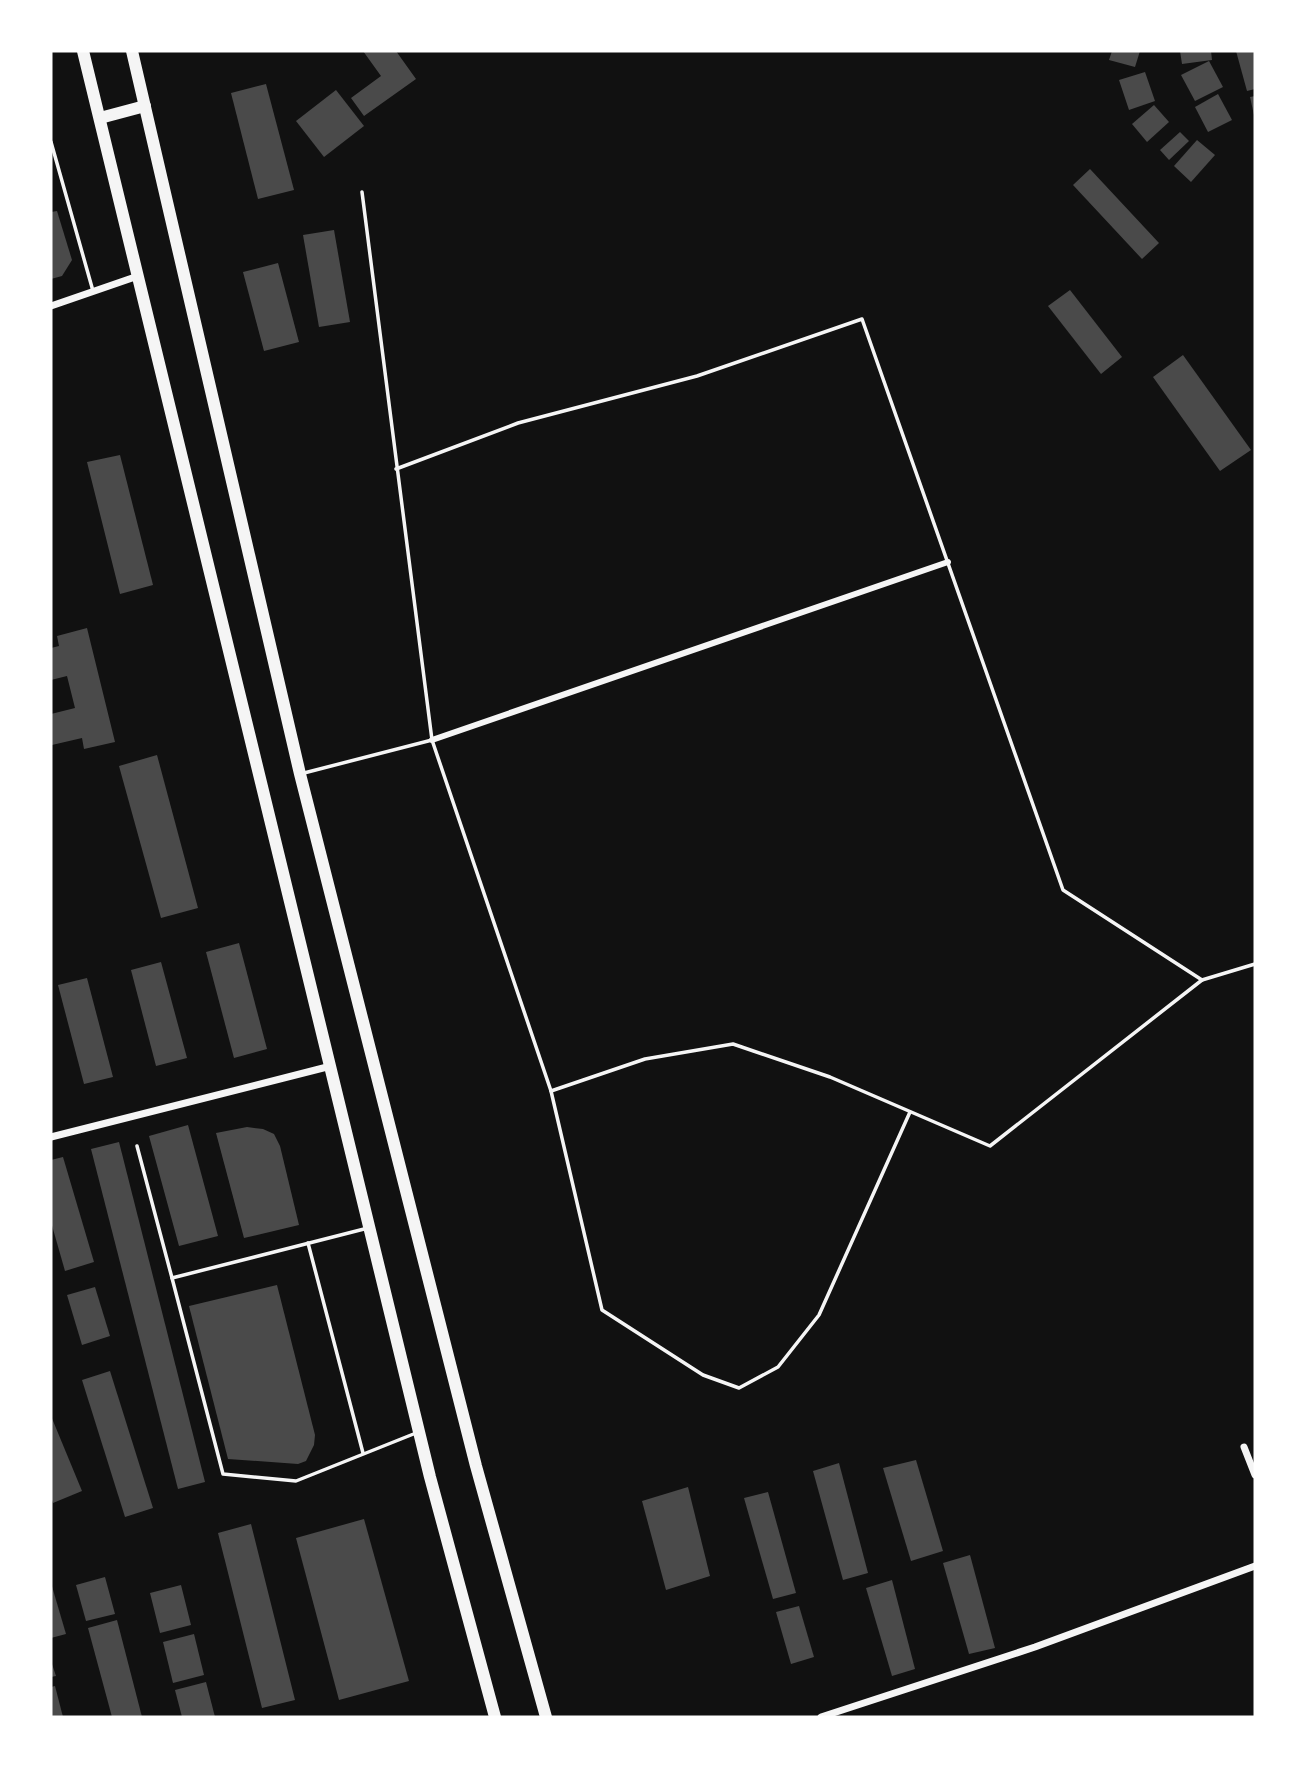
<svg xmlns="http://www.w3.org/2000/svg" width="1306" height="1768" font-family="Ubuntu,sans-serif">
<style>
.building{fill:#4a4a4a}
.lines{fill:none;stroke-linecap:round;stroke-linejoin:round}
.service{stroke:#f5f5f5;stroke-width:3.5}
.pedestrian{stroke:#f5f5f5;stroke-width:6}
.minor{stroke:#f5f5f5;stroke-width:7}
.primary{stroke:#f5f5f5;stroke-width:12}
</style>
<rect width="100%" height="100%" fill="#111"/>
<!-- building -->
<g class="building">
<path d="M 363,51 L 396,51 L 416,79 L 364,116 L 351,98 L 381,76 Z"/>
<path d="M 1112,51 L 1140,51 L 1135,67 L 1109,60 Z"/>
<path d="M 1180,51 L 1211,51 L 1212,60 L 1182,64 Z"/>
<path d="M 1236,51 L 1255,51 L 1255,89 L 1247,91 Z"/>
<path d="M 1209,61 L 1223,87 L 1195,101 L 1181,75 Z"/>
<path d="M 1145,72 L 1155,101 L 1129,110 L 1119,80 Z"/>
<path d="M 266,84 L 294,190 L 258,199 L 231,93 Z"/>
<path d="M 336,90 L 364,126 L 324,157 L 296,121 Z"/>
<path d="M 1218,94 L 1232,120 L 1208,132 L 1195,107 Z"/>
<path d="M 1255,96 L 1255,114 L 1254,115 L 1250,97 Z"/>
<path d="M 1154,105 L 1169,122 L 1147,142 L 1132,124 Z"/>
<path d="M 1180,132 L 1189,141 L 1169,160 L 1160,150 Z"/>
<path d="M 1197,140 L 1215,155 L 1191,182 L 1174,166 Z"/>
<path d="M 1090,169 L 1159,243 L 1142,259 L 1073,185 Z"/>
<path d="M 57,211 L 72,260 L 62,276 L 51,279 L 51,212 Z"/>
<path d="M 334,230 L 350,322 L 319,327 L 303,235 Z"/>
<path d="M 278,263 L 299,342 L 264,351 L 243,272 Z"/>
<path d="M 1070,290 L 1122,357 L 1101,374 L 1048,306 Z"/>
<path d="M 1183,355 L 1251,450 L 1220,471 L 1153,377 Z"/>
<path d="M 120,455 L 153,585 L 120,594 L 87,462 Z"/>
<path d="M 87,628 L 115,742 L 84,749 L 82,738 L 52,745 L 51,714 L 75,708 L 67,676 L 51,680 L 51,648 L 59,646 L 57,636 Z"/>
<path d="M 157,755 L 198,908 L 161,918 L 119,766 Z"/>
<path d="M 239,943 L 267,1049 L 234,1058 L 206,952 Z"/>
<path d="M 161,962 L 187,1058 L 156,1066 L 131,970 Z"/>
<path d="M 87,978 L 113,1077 L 84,1084 L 58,985 Z"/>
<path d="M 188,1125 L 218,1236 L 179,1246 L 149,1136 Z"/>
<path d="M 247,1127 L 263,1129 L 274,1134 L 280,1146 L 299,1225 L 244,1238 L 216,1133 Z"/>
<path d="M 119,1142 L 205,1482 L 178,1489 L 91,1149 Z"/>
<path d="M 63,1157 L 94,1262 L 65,1271 L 51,1222 L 51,1160 Z"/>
<path d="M 277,1285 L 315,1435 L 314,1445 L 306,1461 L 298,1464 L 228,1459 L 189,1306 Z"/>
<path d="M 95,1287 L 110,1336 L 82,1345 L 67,1295 Z"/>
<path d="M 110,1371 L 153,1508 L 125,1517 L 82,1380 Z"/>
<path d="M 51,1416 L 82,1491 L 53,1503 L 51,1497 Z"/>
<path d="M 916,1460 L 943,1551 L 911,1561 L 883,1468 Z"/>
<path d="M 839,1463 L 868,1573 L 843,1580 L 813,1471 Z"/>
<path d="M 688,1487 L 710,1576 L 666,1590 L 642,1501 Z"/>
<path d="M 768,1492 L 796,1593 L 773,1599 L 744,1498 Z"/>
<path d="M 364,1519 L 409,1681 L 339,1700 L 296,1538 Z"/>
<path d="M 251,1524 L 295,1700 L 262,1708 L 218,1533 Z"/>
<path d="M 970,1555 L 995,1648 L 969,1654 L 943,1563 Z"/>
<path d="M 105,1577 L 115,1614 L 86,1621 L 76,1585 Z"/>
<path d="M 892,1580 L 915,1669 L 892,1676 L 866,1588 Z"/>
<path d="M 51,1583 L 66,1634 L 51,1638 Z"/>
<path d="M 181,1585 L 191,1625 L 160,1633 L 150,1593 Z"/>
<path d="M 799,1606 L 814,1657 L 791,1664 L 776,1612 Z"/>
<path d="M 117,1620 L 142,1717 L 112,1717 L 88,1628 Z"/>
<path d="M 194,1634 L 204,1675 L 173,1683 L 163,1642 Z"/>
<path d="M 51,1661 L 56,1676 L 51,1677 Z"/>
<path d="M 206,1682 L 215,1717 L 182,1717 L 175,1690 Z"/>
<path d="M 55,1686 L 63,1717 L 51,1717 L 51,1687 Z"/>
</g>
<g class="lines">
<!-- service -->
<g class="service">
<path d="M 51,142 L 93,291"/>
<path d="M 362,192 L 432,740"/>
<path d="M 396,469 L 518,423 L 697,376 L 862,319 L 1063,890 L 1202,980 L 990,1146 L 830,1077 L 733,1044 L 645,1059 L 551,1091"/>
<path d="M 304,773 L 432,740 L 551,1091 L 602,1310 L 703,1375 L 739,1388 L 778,1367 L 819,1315 L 910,1112"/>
<path d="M 1202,980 L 1255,964"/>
<path d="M 137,1146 L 172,1278 L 368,1228"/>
<path d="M 308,1243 L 363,1453"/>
<path d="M 172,1278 L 223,1474 L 296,1481 L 416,1433"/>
</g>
<!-- pedestrian -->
<path class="pedestrian" d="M 432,740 L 948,562"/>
<!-- minor -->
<g class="minor">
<path d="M 51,306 L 138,276"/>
<path d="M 51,1137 L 331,1066"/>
<path d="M 1244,1447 L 1255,1475"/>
<path d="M 821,1717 L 1035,1647 L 1255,1566"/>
</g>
<!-- primary -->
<g class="primary">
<path d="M 83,51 L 430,1477 L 495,1717"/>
<path d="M 132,51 L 300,774 L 476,1466 L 546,1717"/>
<path d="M 100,118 L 145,106"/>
</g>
</g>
<!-- border -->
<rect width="1306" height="1768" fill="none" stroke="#ffffff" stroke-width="105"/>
</svg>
